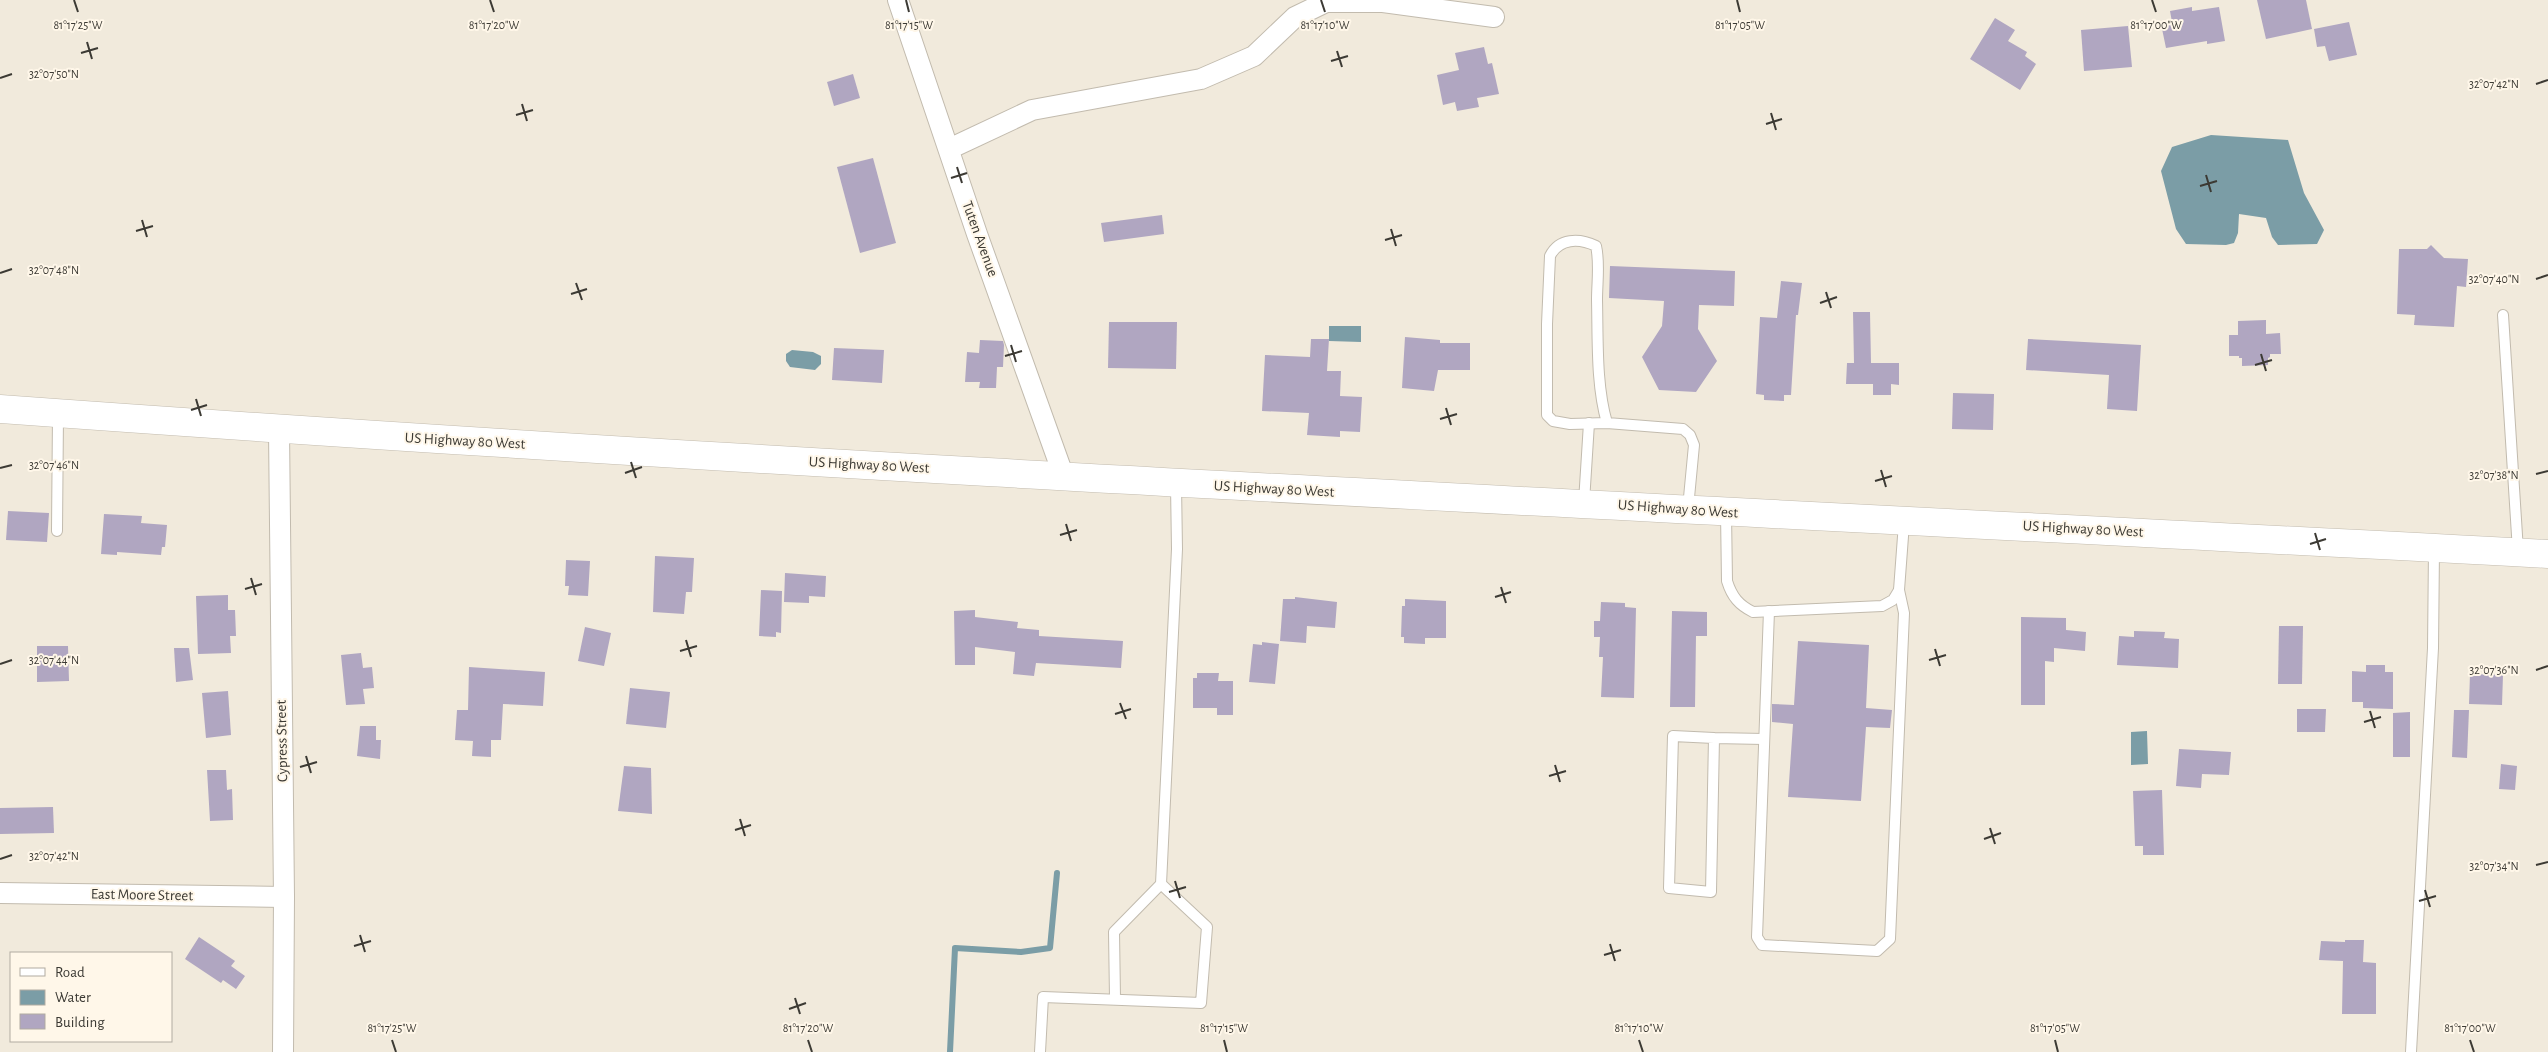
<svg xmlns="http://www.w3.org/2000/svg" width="2548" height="1052" font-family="'Alegreya Sans',sans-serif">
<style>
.water{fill:#7b9da6}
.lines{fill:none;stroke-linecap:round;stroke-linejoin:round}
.stream{stroke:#7b9da6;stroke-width:6}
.building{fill:#b0a6c1}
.service-casing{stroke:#c2bbae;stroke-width:12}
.minor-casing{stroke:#c2bbae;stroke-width:22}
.primary-casing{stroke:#c2bbae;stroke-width:29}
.service{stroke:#fff;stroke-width:10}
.minor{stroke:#fff;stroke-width:20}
.primary{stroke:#fff;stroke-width:28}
.ticks{fill:none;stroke:#3c3a34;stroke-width:2}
.labels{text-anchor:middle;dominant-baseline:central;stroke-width:4;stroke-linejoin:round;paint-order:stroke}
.street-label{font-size:15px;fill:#3c3a34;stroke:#fff7e9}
.ticks-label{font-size:12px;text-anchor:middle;fill:#3c3a34;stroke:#fff7e9;stroke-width:4;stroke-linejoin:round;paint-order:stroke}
</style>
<rect width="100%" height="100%" fill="#f1eadc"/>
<!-- water -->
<g class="water">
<path d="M 2211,135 L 2288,140 L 2304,193 L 2324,230 L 2317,244 L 2278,245 L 2272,237 L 2266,218 L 2239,214 L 2238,233 L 2234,243 L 2226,245 L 2186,244 L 2176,229 L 2161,171 L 2172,147 Z"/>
<path d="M 1329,326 L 1361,326 L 1361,342 L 1329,341 Z"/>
<path d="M 792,350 L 813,352 L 821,356 L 821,364 L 815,370 L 790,367 L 786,361 L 786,354 Z"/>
<path d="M 2147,731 L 2148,764 L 2131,765 L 2131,732 Z"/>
</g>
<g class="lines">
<!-- stream -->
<path class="stream" d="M 950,1052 L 955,948 L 1021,952 L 1050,948 L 1057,873"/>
</g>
<!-- building -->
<g class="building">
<path d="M 2257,0 L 2306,0 L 2312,29 L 2266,39 Z"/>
<path d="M 2192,7 L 2192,11 L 2219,7 L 2225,41 L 2207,44 L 2207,41 L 2166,48 L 2161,24 L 2172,22 L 2170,11 Z"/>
<path d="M 1995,18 L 2015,30 L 2008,41 L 2027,52 L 2025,56 L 2036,64 L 2020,90 L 1970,59 Z"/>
<path d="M 2349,22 L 2357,55 L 2329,61 L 2325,46 L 2317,47 L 2314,29 Z"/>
<path d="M 2128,26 L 2132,67 L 2084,71 L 2081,30 Z"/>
<path d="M 1484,47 L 1488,64 L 1492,63 L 1499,94 L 1477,98 L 1479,107 L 1457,111 L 1455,102 L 1443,105 L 1437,75 L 1459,70 L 1455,53 Z"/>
<path d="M 853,74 L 860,98 L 834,106 L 827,82 Z"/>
<path d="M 873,158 L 896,243 L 860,253 L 837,167 Z"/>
<path d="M 1162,215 L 1164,234 L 1104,242 L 1101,223 Z"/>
<path d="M 2431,245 L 2444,258 L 2468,259 L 2466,287 L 2457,286 L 2454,327 L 2414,325 L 2415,315 L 2397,314 L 2399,249 L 2427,249 Z"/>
<path d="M 1610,266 L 1735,271 L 1734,306 L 1699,305 L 1698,329 L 1717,361 L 1696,392 L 1659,390 L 1642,357 L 1662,326 L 1664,301 L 1609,298 Z"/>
<path d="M 1781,281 L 1802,283 L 1798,315 L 1796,315 L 1791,395 L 1784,395 L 1784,401 L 1764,400 L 1764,395 L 1756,394 L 1760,317 L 1777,318 Z"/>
<path d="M 1853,312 L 1870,312 L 1871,363 L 1899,363 L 1899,385 L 1891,384 L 1891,395 L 1873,395 L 1873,384 L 1846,384 L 1847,363 L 1854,363 Z"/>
<path d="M 2266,320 L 2266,334 L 2280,333 L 2281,354 L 2270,354 L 2270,357 L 2268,358 L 2268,365 L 2242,366 L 2242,358 L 2239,358 L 2239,356 L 2229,356 L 2229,335 L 2238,335 L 2238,321 Z"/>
<path d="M 1109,322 L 1177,322 L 1176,369 L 1108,368 Z"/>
<path d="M 1405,337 L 1440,340 L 1440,343 L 1470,343 L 1470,370 L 1438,370 L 1434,391 L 1402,388 Z"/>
<path d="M 1311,339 L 1329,339 L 1327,371 L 1341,371 L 1340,396 L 1362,397 L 1360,432 L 1340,431 L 1340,437 L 1307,435 L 1309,413 L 1262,411 L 1265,355 L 1310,357 Z"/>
<path d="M 2028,339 L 2141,345 L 2137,411 L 2107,409 L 2109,375 L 2026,370 Z"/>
<path d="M 980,340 L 1003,341 L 1004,345 L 1003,367 L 997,367 L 996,388 L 979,388 L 980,382 L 965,382 L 967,352 L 979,353 Z"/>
<path d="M 834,348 L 884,350 L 882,383 L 832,380 Z"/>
<path d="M 1953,393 L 1994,394 L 1993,430 L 1952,429 Z"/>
<path d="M 8,511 L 49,513 L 47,542 L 6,540 Z"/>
<path d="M 104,514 L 142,516 L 141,523 L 167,525 L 165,547 L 162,547 L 161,555 L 117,552 L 117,555 L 101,554 Z"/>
<path d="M 655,556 L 694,558 L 692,592 L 686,592 L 684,614 L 653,612 Z"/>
<path d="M 566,560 L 590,561 L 588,596 L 568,595 L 569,586 L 565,586 Z"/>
<path d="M 785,573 L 826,576 L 825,597 L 809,596 L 809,603 L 784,602 Z"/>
<path d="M 761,590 L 782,591 L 781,633 L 776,632 L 776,637 L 759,636 Z"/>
<path d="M 228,595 L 228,610 L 235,610 L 236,636 L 230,636 L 231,653 L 198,654 L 196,596 Z"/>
<path d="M 1295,597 L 1337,602 L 1335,628 L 1307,626 L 1306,643 L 1280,641 L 1283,599 L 1295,599 Z"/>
<path d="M 1405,599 L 1446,601 L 1446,638 L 1425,638 L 1425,644 L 1404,643 L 1404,637 L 1401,637 L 1402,606 L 1405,606 Z"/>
<path d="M 1601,602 L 1625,603 L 1625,607 L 1636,608 L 1634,698 L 1601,697 L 1603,657 L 1599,657 L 1600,637 L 1594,637 L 1594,621 L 1600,621 Z"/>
<path d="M 975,610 L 975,617 L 1018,622 L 1017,628 L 1039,630 L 1039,636 L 1123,641 L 1121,668 L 1036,663 L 1034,676 L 1013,674 L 1015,652 L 975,647 L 975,665 L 955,665 L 954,611 Z"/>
<path d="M 1672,611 L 1707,612 L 1707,636 L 1696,636 L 1695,707 L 1670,707 Z"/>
<path d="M 2021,617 L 2066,618 L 2066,630 L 2086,632 L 2085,651 L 2054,648 L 2054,662 L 2045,661 L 2045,705 L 2021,705 Z"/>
<path d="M 2279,626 L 2303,626 L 2302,684 L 2278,684 Z"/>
<path d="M 585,627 L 611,633 L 604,666 L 578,661 Z"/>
<path d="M 2134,631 L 2165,632 L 2164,638 L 2179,639 L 2178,668 L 2117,665 L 2119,636 L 2134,637 Z"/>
<path d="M 1798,641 L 1869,645 L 1866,708 L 1892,710 L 1890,728 L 1866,727 L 1861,801 L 1788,797 L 1793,724 L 1772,722 L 1772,704 L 1794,705 Z"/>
<path d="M 1262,642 L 1279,644 L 1275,684 L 1249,682 L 1253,644 L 1262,645 Z"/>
<path d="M 37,646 L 68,646 L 69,681 L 37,682 Z"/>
<path d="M 174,648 L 189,648 L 193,680 L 176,682 Z"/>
<path d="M 361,653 L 363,668 L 372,667 L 374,688 L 363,689 L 365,704 L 346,705 L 341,655 Z"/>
<path d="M 2366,665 L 2385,665 L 2385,672 L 2393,672 L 2393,709 L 2363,708 L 2363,702 L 2352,702 L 2352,671 L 2366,672 Z"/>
<path d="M 469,667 L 545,672 L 543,706 L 503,704 L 501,740 L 491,740 L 491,757 L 472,756 L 473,741 L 455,740 L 457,710 L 468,710 Z"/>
<path d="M 1197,673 L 1219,673 L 1218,681 L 1233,681 L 1233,715 L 1217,715 L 1217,708 L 1193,708 L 1193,678 L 1197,678 Z"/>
<path d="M 2470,674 L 2503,675 L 2502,705 L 2469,704 Z"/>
<path d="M 630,688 L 670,692 L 666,728 L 626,724 Z"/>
<path d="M 228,691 L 231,735 L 206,738 L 202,693 Z"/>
<path d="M 2297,709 L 2326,709 L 2325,732 L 2297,732 Z"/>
<path d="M 2454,710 L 2469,710 L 2467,758 L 2452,757 Z"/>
<path d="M 2410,712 L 2410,757 L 2393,757 L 2393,713 Z"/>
<path d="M 360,726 L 376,726 L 376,740 L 381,740 L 380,759 L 357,756 Z"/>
<path d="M 2179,749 L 2231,752 L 2229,775 L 2202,774 L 2201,788 L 2176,786 Z"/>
<path d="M 2501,764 L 2517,766 L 2515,790 L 2499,789 Z"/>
<path d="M 624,766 L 651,768 L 652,814 L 618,811 Z"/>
<path d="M 207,770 L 226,770 L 227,790 L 232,789 L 233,820 L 210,821 Z"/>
<path d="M 2162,790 L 2164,855 L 2143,855 L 2143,846 L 2135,846 L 2133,791 Z"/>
<path d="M 53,807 L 54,833 L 0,834 L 0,808 Z"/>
<path d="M 199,937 L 235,961 L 231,966 L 245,976 L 236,989 L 223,980 L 221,983 L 185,959 Z"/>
<path d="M 2345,940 L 2364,940 L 2363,962 L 2376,963 L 2376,1014 L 2342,1014 L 2343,961 L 2319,960 L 2321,941 L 2345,942 Z"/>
</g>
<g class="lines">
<defs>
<g id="service">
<path d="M 2503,315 L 2518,551"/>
<path d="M 1607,423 C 1596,385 1598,340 1597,300 C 1597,282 1600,263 1596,246 C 1579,238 1559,238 1550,256 L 1547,324 L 1547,415 L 1553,421 L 1570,424 L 1607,423 L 1683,429 L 1690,435 L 1694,445 L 1688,508"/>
<path d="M 1584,502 L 1589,423"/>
<path d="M 1726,513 L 1727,581 C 1732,597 1739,605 1753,612 L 1882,606 L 1893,600 L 1899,590 L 1904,523"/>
<path d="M 57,531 L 58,415"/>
<path d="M 1769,611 L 1757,937 L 1762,945 L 1877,951 L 1890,939 L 1904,613 L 1899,590"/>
<path d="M 1714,738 L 1673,736 L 1669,888 L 1711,892 L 1714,738 L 1764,739"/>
<path d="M 1115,998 L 1114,932 L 1161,884 L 1177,549 L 1176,485"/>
<path d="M 1040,1052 L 1043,997 L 1201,1003 L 1207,927 L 1161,884"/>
<path d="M 2411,1052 L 2433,648 L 2434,549"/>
</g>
<g id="minor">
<path d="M 898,0 L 977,234 L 1064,477"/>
<path d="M 949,149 L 1032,110 L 1201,79 L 1254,56 L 1295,17 L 1326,2 L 1383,2 L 1494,17"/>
<path d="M 279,430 L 284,897 L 283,1052"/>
<path d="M 0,893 L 284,897"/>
</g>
<path id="primary" d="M 0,409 C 849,471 1698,509 2548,554"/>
</defs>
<!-- service casing -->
<use href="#service" class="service-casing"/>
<!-- minor casing -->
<use href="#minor" class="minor-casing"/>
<!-- primary casing -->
<use href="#primary" class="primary-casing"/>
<!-- service -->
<use href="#service" class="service"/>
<!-- minor -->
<use href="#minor" class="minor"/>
<!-- primary -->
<use href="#primary" class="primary"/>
</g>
<!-- ticks -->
<path class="ticks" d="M 74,0 L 78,12M 490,0 L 494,12M 906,0 L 909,12M 1321,0 L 1325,12M 1737,0 L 1740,12M 2152,0 L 2156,12M 87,42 L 92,59M 1337,51 L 1342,67M 81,53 L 98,48M 1331,61 L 1348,56M 0,78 L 12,74M 2536,84 L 2548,80M 522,104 L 527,121M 1771,113 L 1776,130M 516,115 L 533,110M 1766,124 L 1782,119M 957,167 L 962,183M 2206,175 L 2211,192M 951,178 L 967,173M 2200,186 L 2217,181M 142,220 L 147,237M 1391,229 L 1396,246M 136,231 L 153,226M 1385,240 L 1402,235M 0,273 L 12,269M 2536,279 L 2548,275M 576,283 L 582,300M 1826,292 L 1831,308M 571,294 L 587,289M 1820,303 L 1837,297M 1011,345 L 1016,362M 2261,354 L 2266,371M 1005,356 L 1022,351M 2255,365 L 2272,360M 196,399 L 201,416M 1446,408 L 1451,425M 191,410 L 207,405M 1440,419 L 1457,414M 631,462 L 636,478M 0,468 L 12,465M 1881,470 L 1886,487M 625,473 L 642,467M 2536,474 L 2548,471M 1875,481 L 1892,476M 1066,524 L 1071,541M 2315,533 L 2320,550M 1060,535 L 1077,530M 2310,544 L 2326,539M 251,578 L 256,595M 1501,587 L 1506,603M 245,589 L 262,584M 1495,597 L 1511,592M 686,640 L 691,657M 1935,649 L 1940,666M 680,651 L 697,646M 1929,660 L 1946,655M 0,664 L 12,660M 2536,670 L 2548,666M 1120,703 L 1126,719M 2370,711 L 2375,728M 1115,714 L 1131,709M 2364,722 L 2381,717M 306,756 L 311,773M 1555,765 L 1560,782M 300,767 L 317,762M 1549,776 L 1566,771M 740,819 L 745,836M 1990,828 L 1995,844M 735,830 L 751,825M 1984,839 L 2001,833M 0,859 L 12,855M 2536,865 L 2548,862M 1175,881 L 1180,898M 2425,890 L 2430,907M 1169,892 L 1186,887M 2419,901 L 2436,896M 360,935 L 365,952M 1610,944 L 1615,961M 354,946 L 371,941M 1604,955 L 1621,950M 795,998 L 800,1014M 789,1009 L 806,1003M 392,1040 L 396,1052M 808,1040 L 812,1052M 1224,1040 L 1227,1052M 1639,1040 L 1643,1052M 2055,1040 L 2058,1052M 2470,1040 L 2474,1052"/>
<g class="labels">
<!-- street labels -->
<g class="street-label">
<text transform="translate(980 239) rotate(70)">Tuten Avenue</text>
<text transform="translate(465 441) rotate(3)">US Highway 80 West</text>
<text transform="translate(869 465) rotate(3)">US Highway 80 West</text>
<text transform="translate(1274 489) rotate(3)">US Highway 80 West</text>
<text transform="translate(1678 509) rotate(4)">US Highway 80 West</text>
<text transform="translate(2083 529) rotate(3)">US Highway 80 West</text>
<text transform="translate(282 741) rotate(-91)">Cypress Street</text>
<text transform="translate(142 895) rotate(1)">East Moore Street</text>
</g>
</g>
<g class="ticks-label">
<text x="78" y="29">81°17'25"W</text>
<text x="494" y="29">81°17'20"W</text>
<text x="909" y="29">81°17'15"W</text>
<text x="1325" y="29">81°17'10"W</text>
<text x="1740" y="29">81°17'05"W</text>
<text x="2156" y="29">81°17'00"W</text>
<text x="54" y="78">32°07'50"N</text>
<text x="2494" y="88">32°07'42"N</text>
<text x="54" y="274">32°07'48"N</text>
<text x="2494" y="283">32°07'40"N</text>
<text x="54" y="469">32°07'46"N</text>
<text x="2494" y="479">32°07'38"N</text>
<text x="54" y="664">32°07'44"N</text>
<text x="2494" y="674">32°07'36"N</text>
<text x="54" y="860">32°07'42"N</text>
<text x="2494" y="870">32°07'34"N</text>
<text x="392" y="1032">81°17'25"W</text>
<text x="808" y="1032">81°17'20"W</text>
<text x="1224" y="1032">81°17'15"W</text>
<text x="1639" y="1032">81°17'10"W</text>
<text x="2055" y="1032">81°17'05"W</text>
<text x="2470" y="1032">81°17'00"W</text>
</g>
<!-- legend -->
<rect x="10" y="952" width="162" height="90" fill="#fff7e9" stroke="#b1aba1"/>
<rect x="20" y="968" width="25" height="8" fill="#ffffff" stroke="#b1aba1"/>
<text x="55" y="977" font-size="15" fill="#3c3a34">Road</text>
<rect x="20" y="990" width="25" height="15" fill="#7b9da6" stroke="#b1aba1"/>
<text x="55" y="1002" font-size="15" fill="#3c3a34">Water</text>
<rect x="20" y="1014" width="25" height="15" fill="#b0a6c1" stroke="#b1aba1"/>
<text x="55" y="1027" font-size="15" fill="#3c3a34">Building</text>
</svg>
